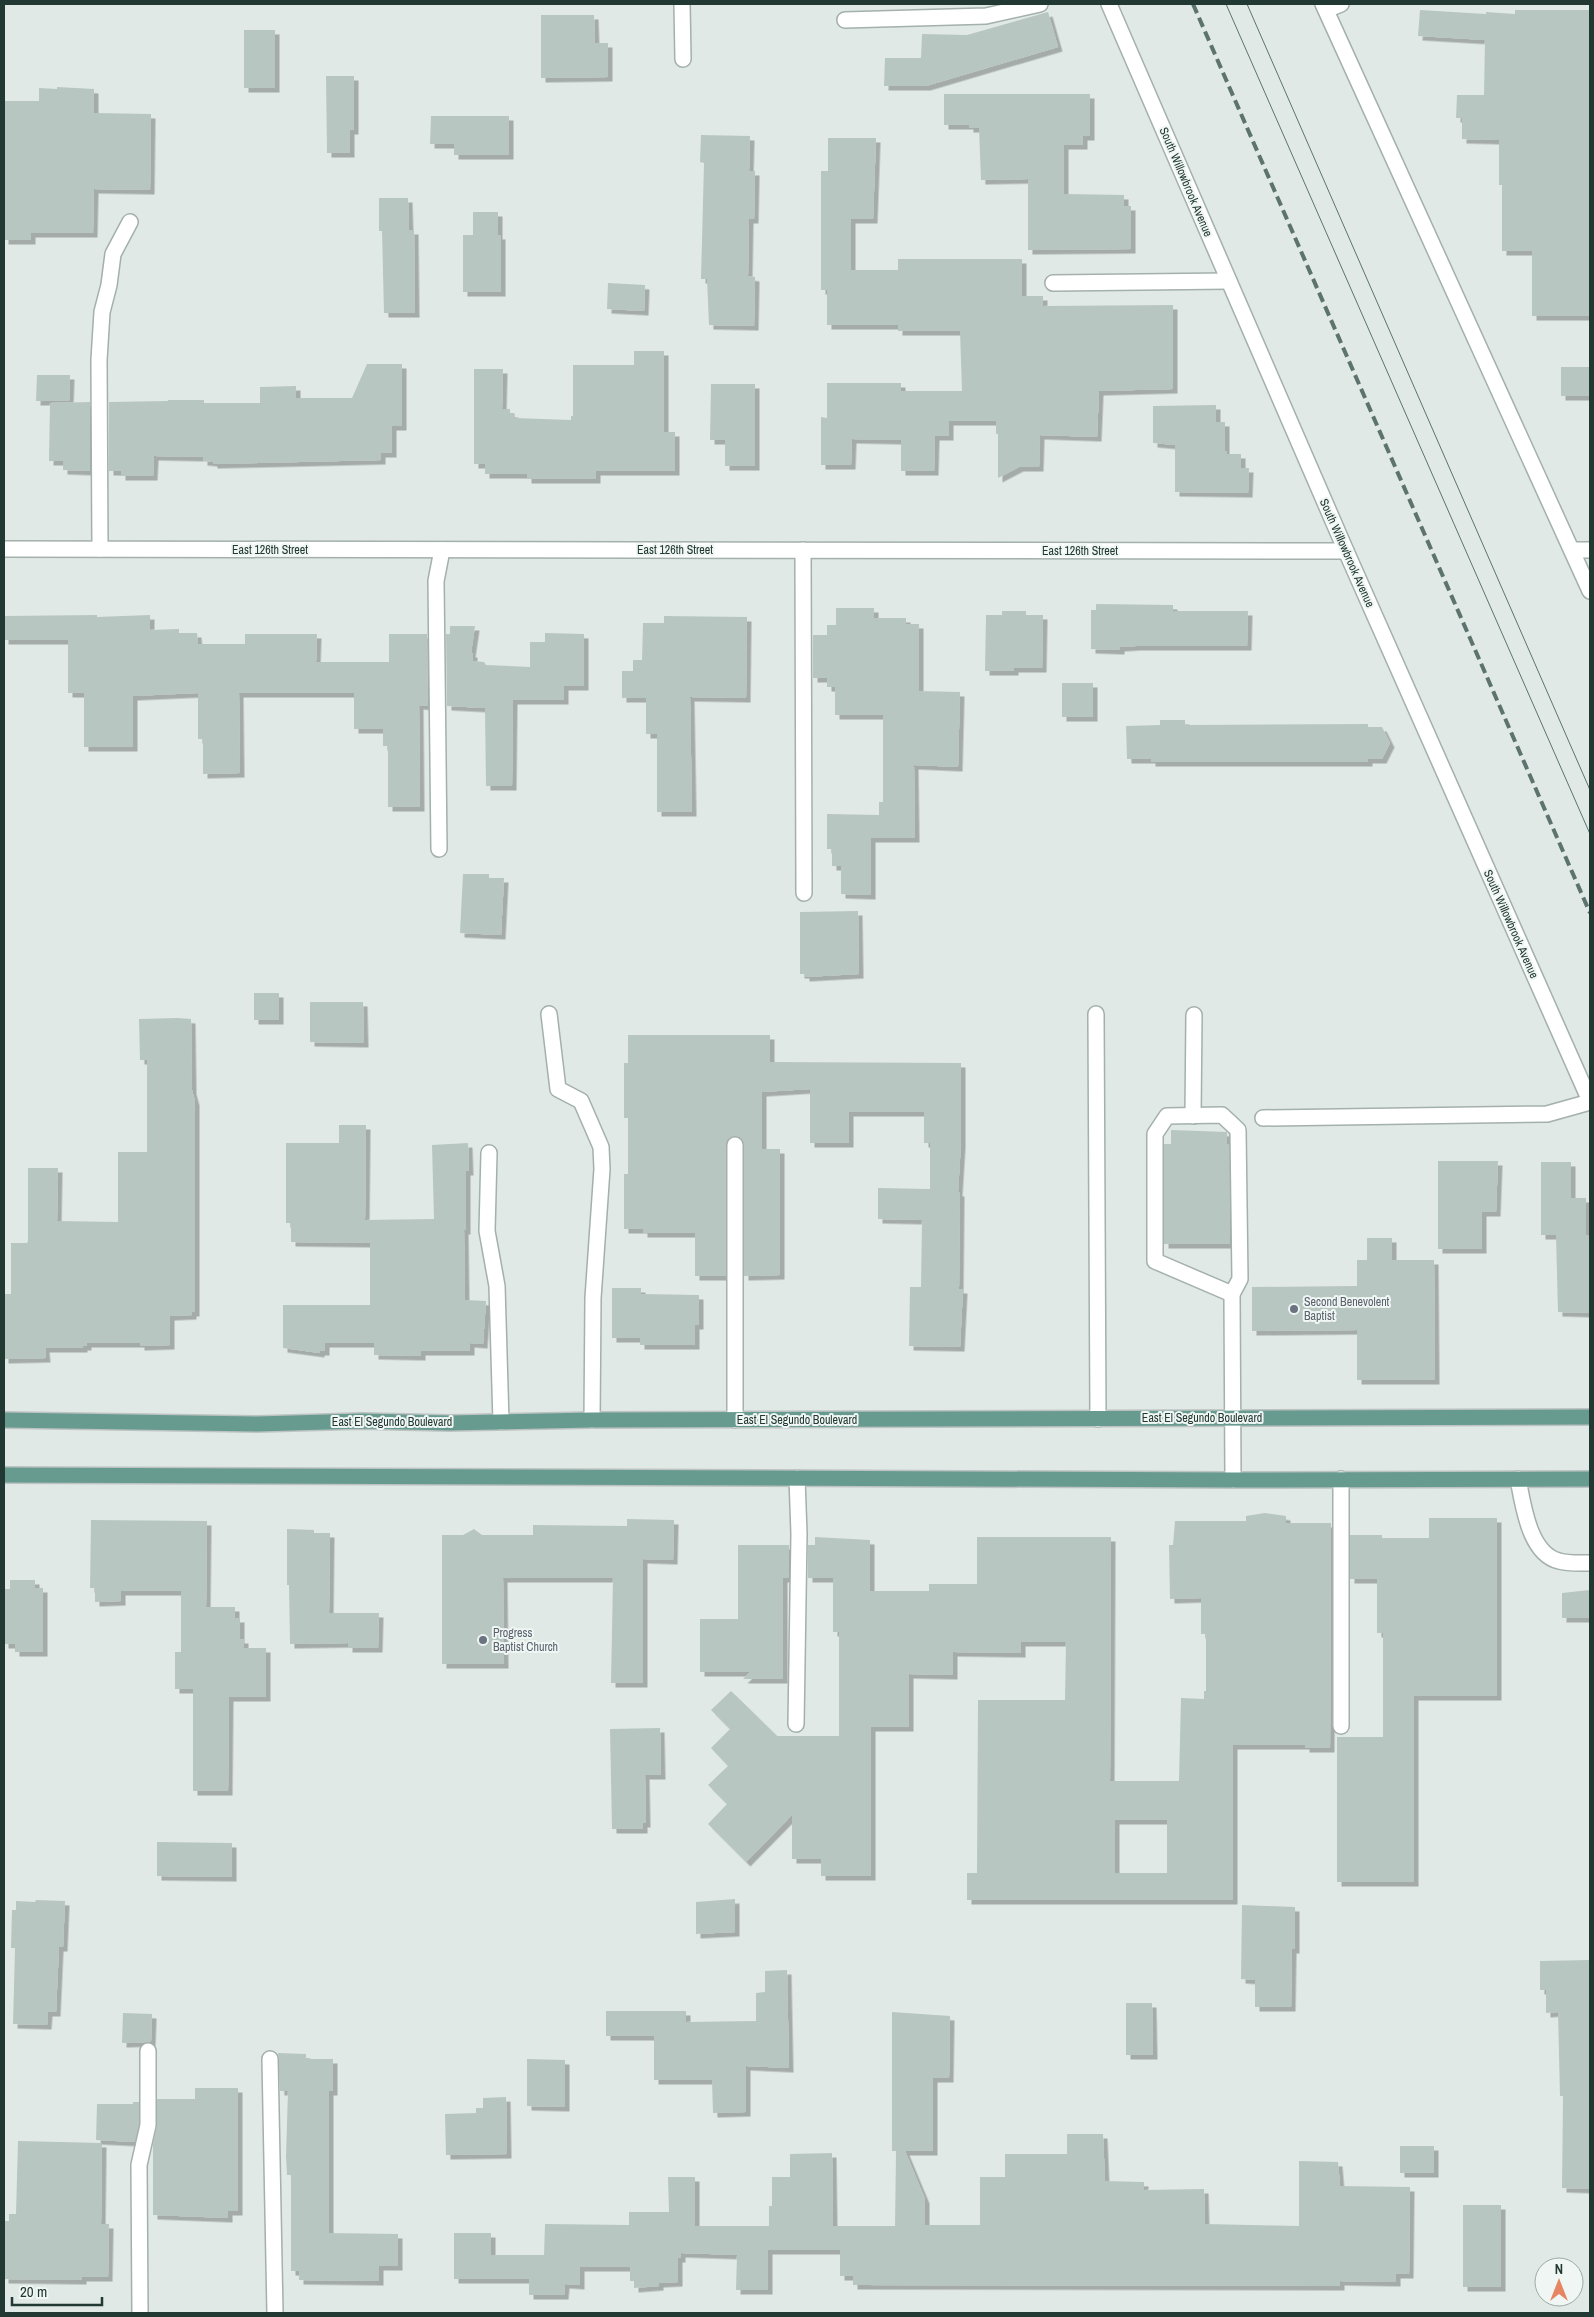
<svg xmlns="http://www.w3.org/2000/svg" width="1594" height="2317" font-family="'Archivo Narrow',sans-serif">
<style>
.building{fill:#b8c6c1;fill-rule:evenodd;filter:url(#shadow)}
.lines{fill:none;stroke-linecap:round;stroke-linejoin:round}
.minor-casing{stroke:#a3b0ac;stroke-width:18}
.major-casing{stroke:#bdc3c2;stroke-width:18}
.minor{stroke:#fff;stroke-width:15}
.major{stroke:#689b8f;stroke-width:15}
.tram{stroke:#5c736e;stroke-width:1}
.rail{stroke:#5c736e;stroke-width:4;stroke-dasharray:10 5;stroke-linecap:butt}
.worship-dot{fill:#6b7280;stroke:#eff6f3;stroke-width:2}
.labels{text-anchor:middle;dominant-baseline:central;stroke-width:4;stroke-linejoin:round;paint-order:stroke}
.street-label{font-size:12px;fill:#223832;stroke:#eff6f3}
.worship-label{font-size:12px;fill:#5b616d;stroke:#eff6f3;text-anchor:start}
</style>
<defs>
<filter id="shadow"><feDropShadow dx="4.5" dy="4.5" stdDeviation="0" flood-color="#0004"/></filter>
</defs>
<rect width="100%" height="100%" fill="#e0e9e5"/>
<!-- building -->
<g class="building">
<path d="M 1420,10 L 1486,14 L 1486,12 L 1515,14 L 1515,10 L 1590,10 L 1590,316 L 1532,316 L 1532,251 L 1502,251 L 1502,185 L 1499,185 L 1499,140 L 1462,139 L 1462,118 L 1456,118 L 1457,95 L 1484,95 L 1485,40 L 1418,36 Z"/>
<path d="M 1048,12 L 1058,47 L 926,86 L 884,86 L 885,58 L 921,58 L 922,34 L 967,35 Z"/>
<path d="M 541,15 L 594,15 L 595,43 L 608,43 L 608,77 L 541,78 Z"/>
<rect x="244" y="30" width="31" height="58"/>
<path d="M 326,76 L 354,76 L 354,130 L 350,130 L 350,153 L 327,153 Z"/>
<path d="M 57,87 L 94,89 L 94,113 L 151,114 L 150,190 L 94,189 L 93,233 L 31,233 L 31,240 L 4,240 L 4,101 L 39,101 L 39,88 L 57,89 Z"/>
<path d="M 944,94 L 1090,94 L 1090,136 L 1083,136 L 1083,145 L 1064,145 L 1064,194 L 1124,195 L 1124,206 L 1131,206 L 1131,249 L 1028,250 L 1028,179 L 981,180 L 979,128 L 969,128 L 969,125 L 944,125 Z"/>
<path d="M 431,116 L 509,116 L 509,155 L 454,155 L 454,144 L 430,144 Z"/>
<path d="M 701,135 L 750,136 L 749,171 L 755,171 L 754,219 L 749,219 L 748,276 L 755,277 L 754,326 L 709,325 L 707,279 L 701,279 L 704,163 L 700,162 Z"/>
<path d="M 828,138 L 876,138 L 873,219 L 851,219 L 851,270 L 898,270 L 898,259 L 1022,259 L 1022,296 L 1043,296 L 1043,306 L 1173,305 L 1173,389 L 1099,391 L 1097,437 L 1040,435 L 1039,467 L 1019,467 L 998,478 L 998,434 L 996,434 L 996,421 L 949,421 L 949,436 L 935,436 L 934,471 L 901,471 L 901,440 L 852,439 L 851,465 L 821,465 L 821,417 L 827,418 L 827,383 L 901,383 L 901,391 L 962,391 L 960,331 L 898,331 L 898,325 L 827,325 L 827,290 L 821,290 L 821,171 L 828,171 Z"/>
<path d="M 379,198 L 408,198 L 409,230 L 414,230 L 415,313 L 384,313 L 382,231 L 379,231 Z"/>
<path d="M 473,212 L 498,212 L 498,235 L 501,235 L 501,292 L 463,292 L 463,235 L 473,235 Z"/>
<path d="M 608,283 L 645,285 L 644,311 L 607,309 Z"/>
<path d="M 634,351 L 664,351 L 664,432 L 675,432 L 675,471 L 596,471 L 596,479 L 527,479 L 527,474 L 485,474 L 485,464 L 474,464 L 474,369 L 503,369 L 502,409 L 510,409 L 510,413 L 514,413 L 514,418 L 571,420 L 571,416 L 573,416 L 573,365 L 634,365 Z"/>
<path d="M 367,364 L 402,364 L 402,426 L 392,426 L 392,453 L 381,453 L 381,460 L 213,464 L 213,462 L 203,461 L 203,457 L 154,456 L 153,476 L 121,476 L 121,471 L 109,471 L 109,402 L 168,401 L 168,400 L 204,400 L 204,403 L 260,403 L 260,387 L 296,386 L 296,398 L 352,398 Z"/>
<rect x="1561" y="367" width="29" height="29"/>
<path d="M 37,375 L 70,375 L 69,401 L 36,401 Z"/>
<path d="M 711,384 L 755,384 L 755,466 L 725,466 L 725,440 L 710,440 Z"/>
<path d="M 90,402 L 90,471 L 63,470 L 63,461 L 49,461 L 50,403 Z"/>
<path d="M 1216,405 L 1216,422 L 1225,422 L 1225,451 L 1227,451 L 1227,454 L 1241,454 L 1241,468 L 1249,468 L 1248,493 L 1175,492 L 1175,445 L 1153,443 L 1153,406 Z"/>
<path d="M 1096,604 L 1173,605 L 1173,611 L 1248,611 L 1247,646 L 1136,646 L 1120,647 L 1120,650 L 1091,649 L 1091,610 L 1096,610 Z"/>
<path d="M 836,608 L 874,608 L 874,618 L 906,618 L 906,624 L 919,624 L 919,691 L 960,692 L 958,767 L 914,765 L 915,838 L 871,838 L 871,895 L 841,894 L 841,866 L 832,866 L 832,849 L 827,849 L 827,814 L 879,815 L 879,802 L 883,802 L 883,715 L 835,715 L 835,687 L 827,687 L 827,678 L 813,678 L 813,635 L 827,635 L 827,625 L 836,625 Z"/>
<path d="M 1002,611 L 1026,611 L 1026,615 L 1043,615 L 1042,668 L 1014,668 L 1014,671 L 985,671 L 986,615 L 1002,615 Z"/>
<path d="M 97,615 L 97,617 L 150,615 L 150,630 L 179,629 L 179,633 L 197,633 L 198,644 L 245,644 L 245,634 L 317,634 L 316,662 L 389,662 L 389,634 L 427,634 L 428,706 L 419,705 L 420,807 L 388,807 L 388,746 L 383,746 L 383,729 L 354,729 L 354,693 L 239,693 L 240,773 L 203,774 L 203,739 L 198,739 L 198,693 L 133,696 L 133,747 L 84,747 L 84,693 L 68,693 L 68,640 L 4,640 L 4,616 Z"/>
<path d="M 664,616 L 747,617 L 746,698 L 690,697 L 692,812 L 657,812 L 657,734 L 646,734 L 646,698 L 622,698 L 622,671 L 633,671 L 633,660 L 642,660 L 643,623 L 664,623 Z"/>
<path d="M 450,626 L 475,626 L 471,653 L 473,653 L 473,661 L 484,662 L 486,665 L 530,667 L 530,642 L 545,642 L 545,633 L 584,634 L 584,686 L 564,686 L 564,700 L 513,700 L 512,786 L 486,786 L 485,708 L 447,706 L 446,634 L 450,634 Z"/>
<rect x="1062" y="683" width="31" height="34"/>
<path d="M 1160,720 L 1185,720 L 1185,725 L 1368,724 L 1368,727 L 1382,727 L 1390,743 L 1382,759 L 1368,759 L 1368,762 L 1151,762 L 1151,759 L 1127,759 L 1126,726 L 1160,725 Z"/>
<path d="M 463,874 L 489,874 L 489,878 L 504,878 L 501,935 L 460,933 Z"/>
<path d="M 858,911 L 859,974 L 805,977 L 805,974 L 800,974 L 800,912 Z"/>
<rect x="254" y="993" width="25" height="27"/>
<path d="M 310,1002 L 363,1002 L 364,1043 L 310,1042 Z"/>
<path d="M 177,1018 L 191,1019 L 192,1090 L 195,1101 L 195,1312 L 192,1312 L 192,1315 L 170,1316 L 170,1345 L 140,1346 L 140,1343 L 87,1343 L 87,1346 L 83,1346 L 83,1348 L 45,1348 L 46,1358 L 4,1359 L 4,1294 L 11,1294 L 11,1243 L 27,1243 L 28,1241 L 28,1168 L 58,1168 L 57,1221 L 118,1222 L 118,1152 L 147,1152 L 147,1060 L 140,1060 L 139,1019 Z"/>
<path d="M 628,1035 L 770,1035 L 770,1062 L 961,1063 L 961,1143 L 958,1192 L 960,1192 L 959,1289 L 963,1289 L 960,1347 L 909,1346 L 910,1287 L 921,1287 L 922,1220 L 878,1219 L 878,1188 L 930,1189 L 930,1143 L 924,1143 L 924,1112 L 849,1112 L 849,1143 L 810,1143 L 810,1089 L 762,1092 L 762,1149 L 780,1149 L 780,1275 L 744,1276 L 744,1145 L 740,1137 L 735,1136 L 727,1140 L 726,1145 L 726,1276 L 695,1276 L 695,1233 L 643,1233 L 643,1229 L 624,1229 L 624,1174 L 628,1174 L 628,1118 L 624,1118 L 624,1063 L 628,1063 Z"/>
<path d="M 339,1125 L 366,1125 L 365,1220 L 434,1219 L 432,1145 L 468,1143 L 469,1171 L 466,1171 L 466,1230 L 464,1230 L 465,1300 L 486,1301 L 483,1344 L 470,1343 L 470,1351 L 421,1351 L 421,1356 L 374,1355 L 374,1343 L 325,1343 L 325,1351 L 320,1351 L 320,1353 L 283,1348 L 283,1305 L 370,1305 L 370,1243 L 291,1242 L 291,1223 L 286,1223 L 286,1143 L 339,1143 Z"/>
<path d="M 1171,1130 L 1227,1132 L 1227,1144 L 1229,1144 L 1230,1244 L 1164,1244 L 1164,1144 L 1171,1144 Z"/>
<path d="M 1438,1161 L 1498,1161 L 1496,1212 L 1482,1212 L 1482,1249 L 1438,1249 Z"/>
<path d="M 1541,1162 L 1571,1162 L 1571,1198 L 1586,1198 L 1586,1235 L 1590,1235 L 1590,1313 L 1558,1312 L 1556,1235 L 1541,1235 Z"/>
<path d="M 1367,1238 L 1392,1238 L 1392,1260 L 1434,1260 L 1435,1380 L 1357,1380 L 1357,1330 L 1252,1331 L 1252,1287 L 1357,1286 L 1357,1260 L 1367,1260 Z"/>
<path d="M 612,1288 L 641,1288 L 641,1294 L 699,1295 L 699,1325 L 695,1325 L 695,1345 L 640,1345 L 640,1338 L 612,1338 Z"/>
<path d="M 1265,1513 L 1286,1516 L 1286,1523 L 1331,1523 L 1330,1748 L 1305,1748 L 1305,1745 L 1233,1745 L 1233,1900 L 967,1900 L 967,1873 L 977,1873 L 978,1700 L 1065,1700 L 1066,1642 L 1021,1642 L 1021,1653 L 953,1652 L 953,1675 L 909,1674 L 909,1727 L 871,1727 L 871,1876 L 821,1876 L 821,1859 L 792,1859 L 792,1815 L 746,1862 L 708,1824 L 727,1804 L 708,1785 L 728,1766 L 711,1748 L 730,1729 L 711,1710 L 731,1691 L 777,1736 L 839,1736 L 839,1632 L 833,1632 L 833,1578 L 808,1578 L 808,1545 L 815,1545 L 815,1537 L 870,1540 L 870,1591 L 929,1591 L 929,1584 L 977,1584 L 977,1537 L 1111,1537 L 1110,1781 L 1179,1781 L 1181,1698 L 1204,1699 L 1204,1691 L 1206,1691 L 1206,1634 L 1201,1634 L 1201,1598 L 1170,1599 L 1169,1545 L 1173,1545 L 1175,1521 L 1246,1521 L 1246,1516 ZM 1115,1820 L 1167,1820 L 1167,1873 L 1115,1873 Z"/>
<path d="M 1429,1518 L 1497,1518 L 1497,1696 L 1414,1696 L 1414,1882 L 1337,1882 L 1337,1737 L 1383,1737 L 1383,1633 L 1377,1633 L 1377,1579 L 1350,1579 L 1350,1535 L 1382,1535 L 1382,1538 L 1429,1538 Z"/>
<path d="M 627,1519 L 674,1520 L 673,1560 L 643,1559 L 643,1683 L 611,1683 L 613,1578 L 503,1578 L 504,1664 L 442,1664 L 442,1535 L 463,1535 L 474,1529 L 482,1535 L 533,1535 L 533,1525 L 627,1526 Z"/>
<path d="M 91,1520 L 207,1521 L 206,1607 L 235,1607 L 235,1618 L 240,1618 L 240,1639 L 244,1639 L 244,1648 L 266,1648 L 266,1697 L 229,1697 L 228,1791 L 193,1791 L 193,1689 L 175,1689 L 175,1652 L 181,1652 L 181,1591 L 121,1591 L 121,1601 L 95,1602 L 95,1588 L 90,1588 Z"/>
<path d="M 287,1529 L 314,1530 L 314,1533 L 330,1533 L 329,1613 L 379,1613 L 378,1648 L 348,1648 L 348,1643 L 290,1644 L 289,1585 L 287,1585 Z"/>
<path d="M 738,1545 L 789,1545 L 789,1578 L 783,1578 L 783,1679 L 743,1679 L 750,1672 L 700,1672 L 700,1619 L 738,1619 Z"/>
<path d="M 10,1580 L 35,1580 L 35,1588 L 43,1588 L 43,1652 L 15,1652 L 15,1644 L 4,1644 L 4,1589 L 10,1589 Z"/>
<path d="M 1590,1590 L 1590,1618 L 1562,1618 L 1562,1593 Z"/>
<path d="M 660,1728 L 661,1775 L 645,1775 L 646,1823 L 643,1823 L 643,1829 L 612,1829 L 610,1729 Z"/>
<path d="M 157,1842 L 232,1843 L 232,1877 L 157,1876 Z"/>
<path d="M 735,1899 L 735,1932 L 696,1934 L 696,1902 Z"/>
<path d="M 36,1900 L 65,1901 L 63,1947 L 59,1947 L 56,2012 L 48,2012 L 47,2025 L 13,2024 L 15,1948 L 11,1948 L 12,1910 L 16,1910 L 16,1901 L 35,1902 Z"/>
<path d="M 1242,1905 L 1295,1907 L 1295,1949 L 1292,1949 L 1291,2007 L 1255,2007 L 1255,1980 L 1241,1979 Z"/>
<path d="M 1590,1960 L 1590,2189 L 1562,2188 L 1563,2096 L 1560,2096 L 1558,2012 L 1546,2013 L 1546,1990 L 1540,1990 L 1540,1961 Z"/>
<path d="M 787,1970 L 789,2068 L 746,2066 L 746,2112 L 713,2113 L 712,2080 L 654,2080 L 654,2036 L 606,2036 L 606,2011 L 686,2011 L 686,2022 L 756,2021 L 756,1993 L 765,1992 L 765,1971 Z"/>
<path d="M 1126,2003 L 1152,2003 L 1153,2055 L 1126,2055 Z"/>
<path d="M 892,2012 L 950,2016 L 949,2078 L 933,2078 L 933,2151 L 905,2151 L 925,2199 L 925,2225 L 980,2225 L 980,2177 L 1005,2177 L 1005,2154 L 1067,2154 L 1067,2134 L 1103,2134 L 1105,2181 L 1144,2182 L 1144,2190 L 1204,2189 L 1205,2224 L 1299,2226 L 1299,2161 L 1338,2162 L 1340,2186 L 1410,2187 L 1409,2274 L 1396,2274 L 1396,2282 L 1340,2281 L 1340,2286 L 853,2285 L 853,2276 L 840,2276 L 840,2250 L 768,2250 L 768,2290 L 736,2290 L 737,2255 L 681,2253 L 681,2258 L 678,2258 L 678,2282 L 659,2283 L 659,2286 L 634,2288 L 634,2281 L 630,2281 L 630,2267 L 580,2267 L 580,2285 L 565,2284 L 564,2295 L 529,2295 L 529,2279 L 454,2279 L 454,2233 L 491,2233 L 491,2255 L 544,2255 L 545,2224 L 629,2225 L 629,2212 L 669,2212 L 668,2177 L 695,2177 L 695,2226 L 769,2226 L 769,2206 L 772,2206 L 772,2177 L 790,2177 L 790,2154 L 832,2153 L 833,2226 L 895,2226 L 896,2151 L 892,2151 Z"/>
<path d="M 123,2013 L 152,2014 L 151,2042 L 122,2043 Z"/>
<path d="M 278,2053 L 306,2054 L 306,2059 L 333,2059 L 333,2091 L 329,2091 L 329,2233 L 398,2234 L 398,2266 L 379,2266 L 379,2281 L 299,2280 L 299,2271 L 291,2271 L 291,2175 L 287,2175 L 286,2156 L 288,2091 L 280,2091 Z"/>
<path d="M 527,2059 L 565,2060 L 565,2107 L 527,2106 Z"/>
<path d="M 195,2088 L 238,2088 L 238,2211 L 228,2211 L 228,2218 L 153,2215 L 153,2144 L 157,2125 L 157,2099 L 195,2099 Z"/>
<path d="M 506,2097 L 507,2154 L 446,2155 L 445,2114 L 476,2113 L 476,2108 L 483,2108 L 483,2098 Z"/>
<path d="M 133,2102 L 139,2102 L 139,2124 L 135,2142 L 96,2140 L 97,2104 L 133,2104 Z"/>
<path d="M 18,2141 L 102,2143 L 101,2224 L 109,2224 L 108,2277 L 82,2277 L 82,2280 L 4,2279 L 4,2221 L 9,2221 L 9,2214 L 16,2214 Z"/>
<rect x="1400" y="2146" width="34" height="27"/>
<rect x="1463" y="2205" width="38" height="82"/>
</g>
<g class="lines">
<defs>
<g id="minor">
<path d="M 682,4 L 683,59"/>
<path d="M 1109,4 L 1346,551 L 1590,1101"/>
<path d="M 1323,4 L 1590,591"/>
<path d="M 1326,10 L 1341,4"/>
<path d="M 845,20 L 986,16 L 1040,4"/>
<path d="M 1053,283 L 1229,281"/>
<path d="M 4,549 L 1346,551"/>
<path d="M 100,549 L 99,360 L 102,312 L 109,285 L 113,254 L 130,222"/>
<path d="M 803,550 L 804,893"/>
<path d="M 1573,550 L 1590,550"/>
<path d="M 439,849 L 436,581 L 442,550"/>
<path d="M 549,1014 L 558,1089 L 581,1101 L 601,1147 L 602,1169 L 593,1298 L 592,1420"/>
<path d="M 1096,1014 L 1098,1419"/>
<path d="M 1222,1115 L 1238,1130 L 1240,1279 L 1232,1294 L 1155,1261 L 1155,1134 L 1167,1116 Z"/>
<path d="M 1193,1116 L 1194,1015"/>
<path d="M 1263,1118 L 1547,1114 L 1590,1102"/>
<path d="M 489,1153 L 487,1231 L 497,1286 L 501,1422"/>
<path d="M 1232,1294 L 1233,1480"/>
<path d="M 735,1420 L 735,1145"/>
<path d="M 1518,1479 C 1523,1504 1529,1554 1559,1561 C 1569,1564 1580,1563 1590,1563"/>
<path d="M 796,1724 L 799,1534 L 797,1478"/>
<path d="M 1341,1726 L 1341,1479"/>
<path d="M 270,2059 L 275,2313"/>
<path d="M 140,2313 L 139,2165 L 148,2125 L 148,2051"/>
</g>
<g id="major">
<path d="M 4,1420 L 257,1424 L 362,1421 L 449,1423 L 592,1420 L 1590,1417"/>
<path d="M 4,1475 L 1233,1480 L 1590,1479"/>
</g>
</defs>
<!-- minor casing -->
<use href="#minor" class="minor-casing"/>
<!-- major casing -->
<use href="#major" class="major-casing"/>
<!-- minor -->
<use href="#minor" class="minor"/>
<!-- major -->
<use href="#major" class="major"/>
<!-- tram -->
<g class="tram">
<path d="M 1226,4 L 1590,834"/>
<path d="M 1247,4 L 1590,790"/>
</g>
<!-- rail -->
<path class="rail" d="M 1193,4 L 1590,913"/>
</g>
<!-- markers -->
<g class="worship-dot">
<circle cx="1294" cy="1309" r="5"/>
<circle cx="483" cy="1640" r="5"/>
</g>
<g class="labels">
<!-- street labels -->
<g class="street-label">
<text transform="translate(1186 182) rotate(67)">South Willowbrook Avenue</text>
<text x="270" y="550">East 126th Street</text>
<text x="675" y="550">East 126th Street</text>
<text x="1080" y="551">East 126th Street</text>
<text transform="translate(1347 553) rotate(66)">South Willowbrook Avenue</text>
<text transform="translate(1511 924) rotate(66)">South Willowbrook Avenue</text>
<text x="1202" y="1418">East El Segundo Boulevard</text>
<text x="797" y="1420">East El Segundo Boulevard</text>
<text x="392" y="1422">East El Segundo Boulevard</text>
</g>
<!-- worship labels -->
<g class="worship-label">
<text x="1304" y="1302">Second Benevolent<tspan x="1304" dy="14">Baptist</tspan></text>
<text x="493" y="1633">Progress<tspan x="493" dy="14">Baptist Church</tspan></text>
</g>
</g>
<!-- border -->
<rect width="1594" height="2317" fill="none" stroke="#223832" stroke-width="10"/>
<!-- north arrow -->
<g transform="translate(1559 2282)"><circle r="24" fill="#eff6f3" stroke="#9daaa6"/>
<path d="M0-4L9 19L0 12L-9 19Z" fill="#e58562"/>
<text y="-8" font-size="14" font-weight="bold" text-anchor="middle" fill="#223832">N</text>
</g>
<!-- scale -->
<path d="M12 2297v8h90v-8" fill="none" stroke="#223832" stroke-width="2.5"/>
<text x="20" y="2297" font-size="15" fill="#223832" stroke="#eff6f3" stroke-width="4" paint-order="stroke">20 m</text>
</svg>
